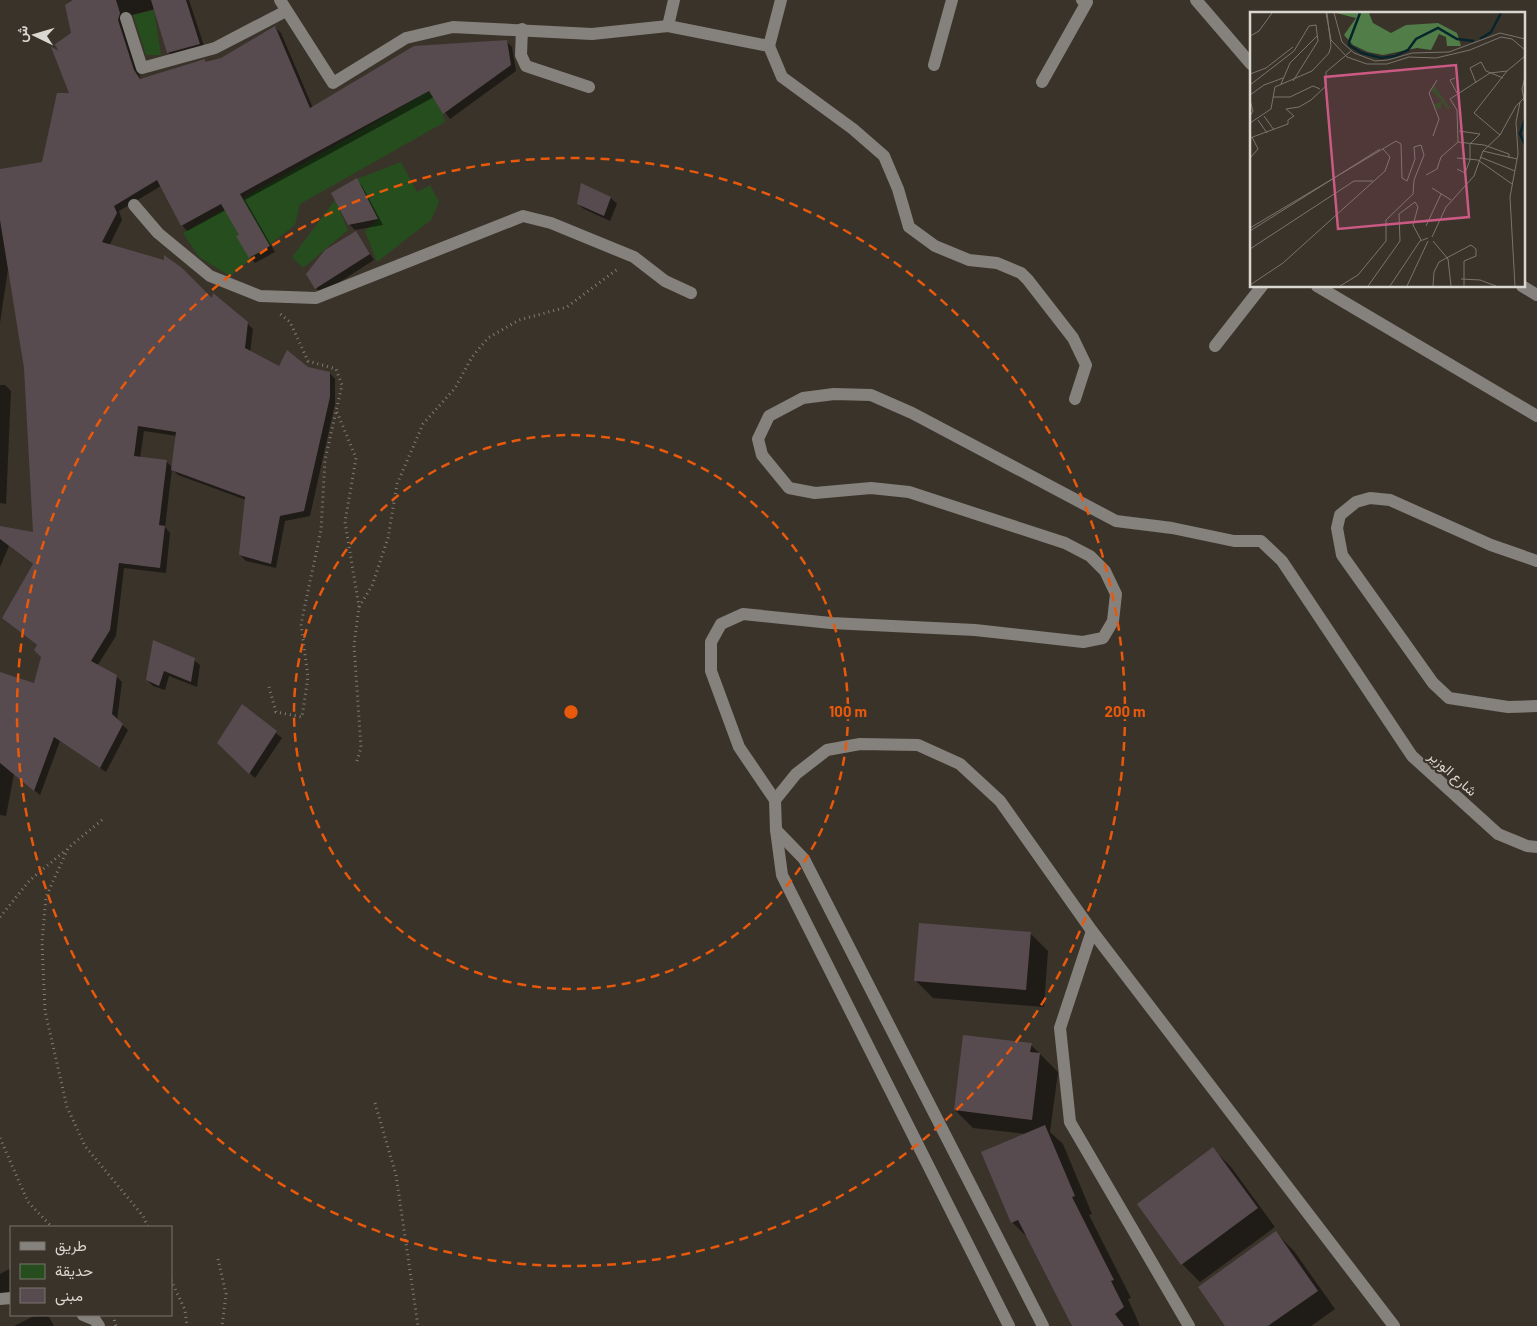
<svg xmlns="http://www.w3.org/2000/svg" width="1537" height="1326" font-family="Barlow,Vazirmatn,sans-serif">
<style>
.green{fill:#264d1d}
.shadow{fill:#0007;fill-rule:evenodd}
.building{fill:#584b50}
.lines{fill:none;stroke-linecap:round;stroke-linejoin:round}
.path{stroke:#817c74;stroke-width:3;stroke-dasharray:1 4;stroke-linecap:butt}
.minor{stroke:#85817c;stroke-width:12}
.ring{fill:none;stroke:#e8590c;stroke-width:2.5;stroke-dasharray:9 6}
.labels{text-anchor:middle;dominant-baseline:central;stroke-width:4.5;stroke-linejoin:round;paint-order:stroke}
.street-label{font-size:14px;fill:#dad6d0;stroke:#3a332a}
.inset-river{fill:none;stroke:#07252d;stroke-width:2.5}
.inset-road{fill:none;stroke:#7a746c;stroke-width:1}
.view{fill:#ca5a84;fill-opacity:0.15;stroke:#ca5a84;stroke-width:2.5}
.inset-edge{fill:none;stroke:#dad6d0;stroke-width:2.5}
.centre{fill:#e8590c;stroke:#3a332a;stroke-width:2.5}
.ring-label{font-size:15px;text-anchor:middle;font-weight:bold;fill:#e8590c;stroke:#3a332a;stroke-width:4.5;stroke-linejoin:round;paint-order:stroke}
</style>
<rect width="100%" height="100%" fill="#3a332a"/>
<!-- green -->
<g class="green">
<path d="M 154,10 L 161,55 L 146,55 L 133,15 Z"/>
<path d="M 429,91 L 443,114 L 445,122 L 300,204 L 295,225 L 230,276 L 199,257 L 183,233 Z"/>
<path d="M 401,162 L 417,192 L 430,185 L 439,202 L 431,220 L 377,262 L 365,231 L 378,219 L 357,179 Z"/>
<path d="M 335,200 L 348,230 L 303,268 L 292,257 Z"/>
</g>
<!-- shadow -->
<g class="shadow">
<path d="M 75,0 L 189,0 L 205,49 L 174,58 L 168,52 L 155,9 L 124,17 L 123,27 L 141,80 L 204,61 L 206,63 L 221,59 L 275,27 L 281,33 L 313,108 L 506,41 L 512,47 L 516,71 L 450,119 L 434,97 L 245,200 L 275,252 L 255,263 L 250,257 L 241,235 L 226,210 L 187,231 L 182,225 L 161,186 L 119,211 L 122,220 L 109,246 L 213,301 L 247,323 L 253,329 L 250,353 L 280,368 L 308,368 L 330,373 L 335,379 L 335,404 L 310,516 L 285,521 L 276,568 L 246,561 L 240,555 L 246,500 L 178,475 L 172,469 L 165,527 L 170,533 L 166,573 L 124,568 L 116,636 L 97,666 L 116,676 L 122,682 L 117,720 L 128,730 L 106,772 L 60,741 L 40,795 L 14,774 L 6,816 L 0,815 L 0,674 L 35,685 L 42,657 L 38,646 L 9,623 L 34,565 L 9,546 L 0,567 L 0,527 L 34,534 L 25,368 L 8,269 L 0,323 L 0,171 L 43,163 L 71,94 ZM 144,431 L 177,436 L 172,467 L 166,461 L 140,458 Z"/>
<path d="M 357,180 L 362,186 L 383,225 L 355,230 L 349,224 Z"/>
<path d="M 582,185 L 611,198 L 617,204 L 610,221 L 584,209 L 578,204 Z"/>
<path d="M 356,232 L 374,260 L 321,294 L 316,288 Z"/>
<path d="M 0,385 L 5,385 L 11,391 L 6,504 L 0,503 Z"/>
<path d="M 154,641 L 194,660 L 200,665 L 197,687 L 169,676 L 165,690 L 153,686 L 147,680 Z"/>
<path d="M 242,705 L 282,738 L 255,778 L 218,743 Z"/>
<path d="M 1030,933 L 1048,951 L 1044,1007 L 933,998 L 915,980 Z"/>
<path d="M 1031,1045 L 1058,1072 L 1050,1132 L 1063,1144 L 1092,1214 L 1089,1215 L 1131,1298 L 1128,1299 L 1140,1326 L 1071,1326 L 1073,1325 L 1030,1240 L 1012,1222 L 1026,1134 L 973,1128 L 955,1110 Z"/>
<path d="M 1213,1149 L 1231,1167 L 1275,1227 L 1200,1282 L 1182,1264 Z"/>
<path d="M 1276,1233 L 1294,1251 L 1335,1309 L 1311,1326 L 1227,1326 Z"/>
<path d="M 11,1268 L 11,1295 L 0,1299 L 0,1274 Z"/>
<path d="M 36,1315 L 48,1315 L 54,1326 L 14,1326 Z"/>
</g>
<!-- building -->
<g class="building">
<path d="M 73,0 L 116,0 L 120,13 L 118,20 L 134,70 L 140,79 L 205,59 L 205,62 L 221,58 L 275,26 L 310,108 L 414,46 L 507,40 L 511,65 L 443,114 L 429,91 L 240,194 L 270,246 L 249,258 L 236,236 L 239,235 L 221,204 L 181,226 L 157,180 L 114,206 L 117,213 L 102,242 L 164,260 L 164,255 L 182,268 L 212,298 L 213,293 L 248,322 L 245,348 L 279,366 L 287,350 L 308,367 L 330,372 L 330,397 L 304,511 L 280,516 L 271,564 L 239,555 L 245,497 L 171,470 L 176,432 L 138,426 L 134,456 L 167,460 L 159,525 L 165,526 L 160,568 L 119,563 L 110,630 L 91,661 L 117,675 L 112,714 L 123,724 L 100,768 L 54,737 L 34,791 L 0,763 L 0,672 L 34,683 L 41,657 L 34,650 L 37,645 L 2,618 L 33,564 L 0,539 L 0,526 L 33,532 L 24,368 L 0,220 L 0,169 L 42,162 L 57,93 L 69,93 L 51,47 L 71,33 L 65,5 Z"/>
<path d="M 151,0 L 186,0 L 200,44 L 167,53 Z"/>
<path d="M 357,178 L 378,219 L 348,225 L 331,193 Z"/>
<path d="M 581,183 L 611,197 L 604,216 L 577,204 Z"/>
<path d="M 356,231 L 370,254 L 315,289 L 306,274 L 325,250 Z"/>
<path d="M 153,640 L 195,658 L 191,682 L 164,671 L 159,686 L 146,680 Z"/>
<path d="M 242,704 L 277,731 L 249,774 L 217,743 Z"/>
<path d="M 919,923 L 1031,932 L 1026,990 L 914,981 Z"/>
<path d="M 963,1035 L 1032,1043 L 1030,1052 L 1040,1053 L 1032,1120 L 954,1110 Z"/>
<path d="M 1045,1125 L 1075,1196 L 1072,1197 L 1114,1280 L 1111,1281 L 1124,1307 L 1115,1314 L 1124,1326 L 1072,1326 L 1018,1220 L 1011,1223 L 981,1152 Z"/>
<path d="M 1213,1147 L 1258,1208 L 1181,1265 L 1137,1204 Z"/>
<path d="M 1276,1231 L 1318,1291 L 1268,1326 L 1225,1326 L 1198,1287 Z"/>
</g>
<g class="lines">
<!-- path -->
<g class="path">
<path d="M 337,412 L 356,458 L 345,522 L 359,607 L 354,645 L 361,748 L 356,764"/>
<path d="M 359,607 L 372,586 L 388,538 L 397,484 L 423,424 L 455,388 L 472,357 L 488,338 L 519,320 L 567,307 L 619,268"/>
<path d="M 269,687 L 276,712 L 302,717 L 308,677 L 301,624 L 321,530 L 325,460 L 342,385 L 336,369 L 308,361 L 290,322 L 279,313"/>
<path d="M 102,820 L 68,848 L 46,897 L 42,942 L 45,1011 L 67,1107 L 85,1146 L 143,1216 L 148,1227"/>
<path d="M 0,917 L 30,880 L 66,850"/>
<path d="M 375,1103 L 396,1175 L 418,1326"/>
<path d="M 0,1138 L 28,1202 L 52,1227"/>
<path d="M 218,1259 L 226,1294 L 222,1326"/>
<path d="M 171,1280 L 185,1310 L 187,1326"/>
<path d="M 113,1315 L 116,1326"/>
</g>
<!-- minor -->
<g class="minor">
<path d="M 280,0 L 333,83 L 406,38 L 453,27 L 592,34 L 668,26 L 769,46 L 782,77 L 853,129 L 884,156 L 898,189 L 909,227 L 935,246 L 969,260 L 997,263 L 1021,273 L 1028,280 L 1073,338 L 1086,365 L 1075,399"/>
<path d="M 1196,0 L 1251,64"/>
<path d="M 126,18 L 142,68 L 215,48 L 286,11"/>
<path d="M 668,26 L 674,0"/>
<path d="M 522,29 L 521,55 L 526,66 L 589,87"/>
<path d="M 769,46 L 781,0"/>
<path d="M 934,65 L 952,0"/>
<path d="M 1042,82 L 1087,2 L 1082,0"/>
<path d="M 134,205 L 158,233 L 210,276 L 260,296 L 316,298 L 523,216 L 551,223 L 634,257 L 665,281 L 691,293"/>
<path d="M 1317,286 L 1537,416"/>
<path d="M 1522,286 L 1537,295"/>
<path d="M 1215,346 L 1262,286"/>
<path d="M 1537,561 L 1491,545 L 1390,500 L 1370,498 L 1356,502 L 1340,515 L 1337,528 L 1342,555 L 1433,683 L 1449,698 L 1508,707 L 1537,706"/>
<path d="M 775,800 L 796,774 L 827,750 L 860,744 L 918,745 L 960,764 L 1000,801 L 1092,931 L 1394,1326"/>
<path d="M 776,830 L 804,859 L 1043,1326"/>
<path d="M 1092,931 L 1060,1028 L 1070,1122 L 1189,1326"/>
<path d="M 0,1299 L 11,1298"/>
<path d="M 83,1315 L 95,1320 L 99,1326"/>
<path d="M 1009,1326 L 782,875 L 776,830 L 775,800 L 739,747 L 711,671 L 711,642 L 721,624 L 743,614 L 831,623 L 975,630 L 1083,642 L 1103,638 L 1113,621 L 1116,594 L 1105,571 L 1090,556 L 1065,543 L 909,492 L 871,488 L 815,493 L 789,488 L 762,455 L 758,439 L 769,416 L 803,398 L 834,394 L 871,395 L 912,413 L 1116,521 L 1172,528 L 1234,541 L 1261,541 L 1282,561 L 1412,756 L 1498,834 L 1527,846 L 1537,847"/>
</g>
</g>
<!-- distance rings -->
<g class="ring">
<circle cx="571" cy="712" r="277"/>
<circle cx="571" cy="712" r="554"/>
</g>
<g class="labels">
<!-- street labels -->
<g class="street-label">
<text transform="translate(1453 773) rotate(42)">شارع الوزير</text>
</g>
</g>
<!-- overview -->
<g transform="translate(1250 12)">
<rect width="275" height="275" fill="#3a332a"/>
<path d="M 184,73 L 200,96 L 198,98 L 192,90 L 190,98 L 183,93 L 192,89 L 181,78 Z" fill="#264d1d"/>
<path d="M 86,1 L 119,1 L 123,11 L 141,21 L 156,13 L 188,11 L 207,21 L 211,34 L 197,34 L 196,25 L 189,22 L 181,38 L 167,36 L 133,43 L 118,40 L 103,33 L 94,23 L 106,6 Z" fill="#517d48"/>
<path class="inset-river" d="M 110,1 L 99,30 L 99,33 L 112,41 L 131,46 L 145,44 L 158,38 L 166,27 L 188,16 L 207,27 L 224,29M 230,27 L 241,20 L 251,1M 275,107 L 270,122 L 275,133"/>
<path class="inset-road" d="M 76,1 L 81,28 L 97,45 L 117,52 L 137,52 L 159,45 L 186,46 L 220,38 L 251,25 L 262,27 L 275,38M 84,1 L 92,30 L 104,41 L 125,49 L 138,48 L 162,41 L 199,40 L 250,21 L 275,27M 0,24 L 9,19 L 22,1M 0,62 L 16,56 L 43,35M 275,65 L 272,77 L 275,93M 205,66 L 200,68 L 207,81M 226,71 L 220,56 L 231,50 L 236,59 L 253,66M 31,72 L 40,51 L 67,24M 0,73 L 44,39 L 59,14 L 66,13 L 68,29 L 43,69M 0,83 L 14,73 L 33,66M 23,85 L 40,85 L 63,74 L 70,77M 0,88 L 3,99 L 0,104M 14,104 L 24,118M 8,108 L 17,121M 0,111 L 21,97 L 25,75 L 62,59 L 79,41 L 81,34 L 77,1M 250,123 L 224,101 L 257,59M 183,124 L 189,107 L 179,81 L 187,68M 0,126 L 38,112 L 38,108 L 44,104 L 36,97 L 49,95 L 61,88 L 76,74 L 76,60 L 101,39M 208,130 L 234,133 L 259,142 L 259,146M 233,139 L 267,147M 230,145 L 265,159M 0,146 L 8,137 L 2,125M 207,146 L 228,148 L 262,172M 207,157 L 215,161 L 220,148 L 220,132 L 230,122 L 209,119M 176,163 L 187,157 L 191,145 L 208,130 L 207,98 L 200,87 L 240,61 L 257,59 L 275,44M 182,176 L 201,188M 176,214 L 191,182M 0,216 L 146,129 L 151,132 L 152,166 L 157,169 L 165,147 L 164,135 L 171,133 L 174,143 L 164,168 L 163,182 L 136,208 L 136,229 L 108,263 L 90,274M 0,219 L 130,137M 182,225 L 196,195 L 224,164 L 233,139 L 250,123 L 266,94 L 275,85M 183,229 L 198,247 L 201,274M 0,237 L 104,169 L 123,169M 211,267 L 230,268 L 246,274M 0,273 L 33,251 L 135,159 L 140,145 L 133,137M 118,274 L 150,229 L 149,202 L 165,190 L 168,195 L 163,213 L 171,228M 140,274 L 170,229 L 178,226M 157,274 L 178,229M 183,274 L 184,260 L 189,250 L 221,233 L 226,237 L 226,244 L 214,249 L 214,274M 265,274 L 260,185 L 268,142 L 266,110 L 270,90"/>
<path class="view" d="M 206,53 L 219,205 L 88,217 L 75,65 Z"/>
<rect width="275" height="275" class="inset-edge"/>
</g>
<circle cx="571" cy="712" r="8" class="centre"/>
<g class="ring-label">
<text x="848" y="717">100 m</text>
<text x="1125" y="717">200 m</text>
</g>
<!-- legend -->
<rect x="10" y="1226" width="162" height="90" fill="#3a332a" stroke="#7a746c"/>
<rect x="20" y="1242" width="25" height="8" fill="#85817c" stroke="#7a746c"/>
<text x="55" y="1251" font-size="15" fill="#dad6d0">طريق</text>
<rect x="20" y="1264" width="25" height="15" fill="#264d1d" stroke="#7a746c"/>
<text x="55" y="1276" font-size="15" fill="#dad6d0">حديقة</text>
<rect x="20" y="1288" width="25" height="15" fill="#584b50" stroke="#7a746c"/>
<text x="55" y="1301" font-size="15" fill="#dad6d0">مبنى</text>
<!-- north arrow -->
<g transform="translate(35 35) rotate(275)" stroke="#3a332a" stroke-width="4" paint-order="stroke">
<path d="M0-4L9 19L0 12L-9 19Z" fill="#dad6d0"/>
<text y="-8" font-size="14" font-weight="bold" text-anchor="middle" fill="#dad6d0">ش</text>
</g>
</svg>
